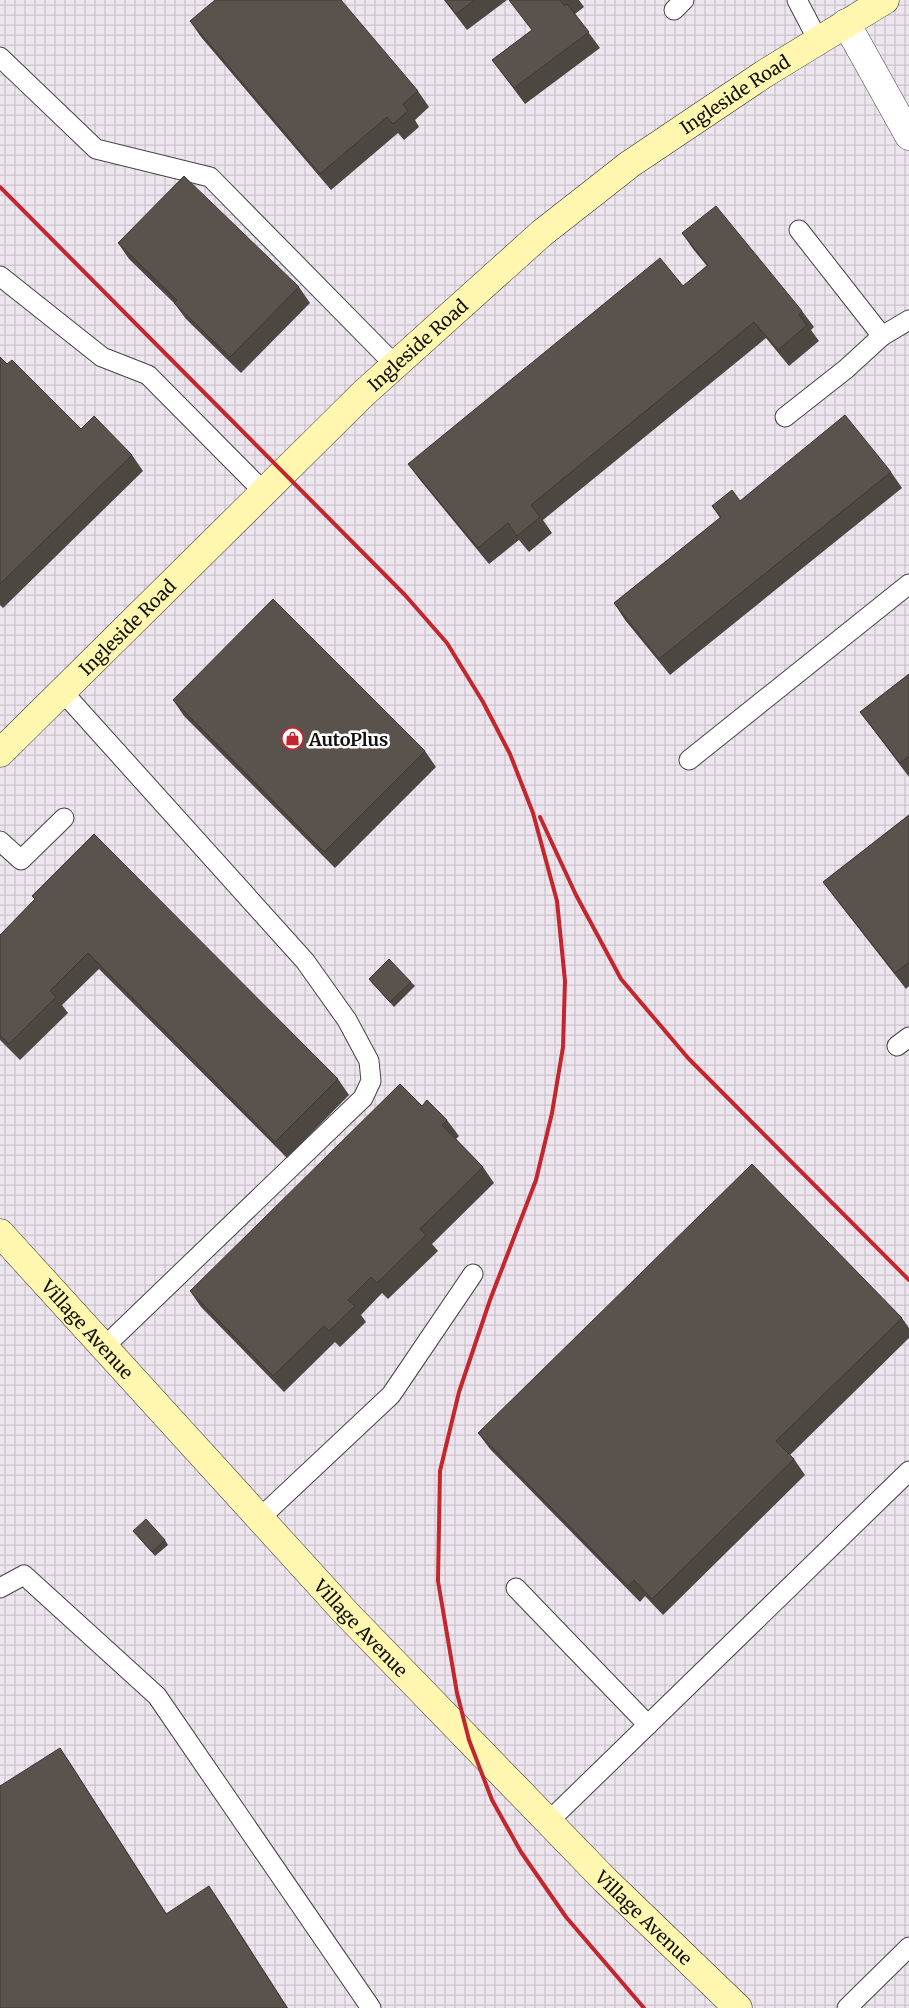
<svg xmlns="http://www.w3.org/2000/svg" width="909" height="2008" font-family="Merriweather,serif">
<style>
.industrial{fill:url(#industrial-grid)}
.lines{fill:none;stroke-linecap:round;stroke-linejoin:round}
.lane-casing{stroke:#444;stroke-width:21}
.street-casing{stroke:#444;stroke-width:29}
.secondary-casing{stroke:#333;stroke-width:29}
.lane{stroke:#fff;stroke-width:19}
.street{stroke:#fff;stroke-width:28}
.secondary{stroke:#fff6b0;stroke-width:28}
.rail{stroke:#c4262e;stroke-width:4}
.wall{fill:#4d4742}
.shaded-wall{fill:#3f3936}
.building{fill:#5a524d;stroke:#3f3936}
.labels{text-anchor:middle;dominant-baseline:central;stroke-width:5;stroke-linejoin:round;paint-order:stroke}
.street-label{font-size:18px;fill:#111;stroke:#fff}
.poi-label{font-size:18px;font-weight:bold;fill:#111;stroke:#fff;text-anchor:start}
</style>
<defs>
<pattern id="industrial-grid" width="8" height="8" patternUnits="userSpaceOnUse" patternTransform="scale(1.25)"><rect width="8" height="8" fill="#eee6ef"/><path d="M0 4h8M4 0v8" fill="none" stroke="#cbc4cc"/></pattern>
</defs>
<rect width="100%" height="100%" fill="#fffdf5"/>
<!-- industrial -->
<rect class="industrial" x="0" y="0" width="909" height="2008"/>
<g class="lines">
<defs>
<g id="lane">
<path d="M 797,0 L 818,40"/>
<path d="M 674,10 L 684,0"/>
<path d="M 0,57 L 96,149 L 210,177 L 395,365"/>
<path d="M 799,230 L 882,336 L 909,320"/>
<path d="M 0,276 L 102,357 L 148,375 L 263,491"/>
<path d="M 785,417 L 846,369 L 882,336"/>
<path d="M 62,691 L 305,961 L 347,1020 L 369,1061 L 371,1081 L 363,1098 L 104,1347"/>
<path d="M 689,760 L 909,584"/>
<path d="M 0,841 L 21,860 L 64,818"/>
<path d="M 897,1046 L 909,1037"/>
<path d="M 260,1518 L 391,1395 L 473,1274"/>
<path d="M 0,1588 L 24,1575 L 157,1696 L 371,2008"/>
<path d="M 516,1588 L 648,1725"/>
<path d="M 548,1822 L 909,1471"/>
<path d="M 847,2008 L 909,1947"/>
</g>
<path id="street" d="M 846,23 L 909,136"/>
<g id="secondary">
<path id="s1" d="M 0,753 L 364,393 L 542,233 L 630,164 L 764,74 L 885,0"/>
<path id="s2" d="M 0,1233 L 346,1613 L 605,1880 L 738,2008"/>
</g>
</defs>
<!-- lane casing -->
<use href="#lane" class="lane-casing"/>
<!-- street casing -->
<use href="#street" class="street-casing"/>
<!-- secondary casing -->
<use href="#secondary" class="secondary-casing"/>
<!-- lane -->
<use href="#lane" class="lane"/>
<!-- street -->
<use href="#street" class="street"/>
<!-- secondary -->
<use href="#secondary" class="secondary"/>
<!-- rail -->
<g class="rail">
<path d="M 0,187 L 405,595 L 447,643 L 483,702 L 510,754 L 533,813 L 557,901 L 565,981 L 563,1047 L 552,1113 L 536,1180 L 490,1300 L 459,1392 L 440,1471 L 438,1581 L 457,1693 L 469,1740 L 492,1800 L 521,1852 L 566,1917 L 644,2008"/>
<path d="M 540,817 L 576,895 L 621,979 L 688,1058 L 909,1280"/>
</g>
</g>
<!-- wall -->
<g class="wall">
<path d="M 444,0 L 507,0 L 467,30 Z"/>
<path d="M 509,0 L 579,0 L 584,7 L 575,14 L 600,48 L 525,104 L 492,60 L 532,30 Z"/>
<path d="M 190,21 L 418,91 L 429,107 L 415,120 L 419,127 L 404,140 L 398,133 L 331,190 L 201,37 Z"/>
<path d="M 682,233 L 802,311 L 814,327 L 811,330 L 819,341 L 789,366 L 766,338 L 543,520 L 552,533 L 529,552 L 519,540 L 489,564 L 420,480 L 408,464 L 683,286 L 707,266 L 693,249 Z"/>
<path d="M 118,243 L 299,287 L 310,303 L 241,373 L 186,319 L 174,303 L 129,259 Z"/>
<path d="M 0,357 L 81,429 L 132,455 L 143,471 L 3,608 L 0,605 Z"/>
<path d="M 891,472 L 902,488 L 670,675 L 625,620 L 614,603 L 720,518 L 712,506 Z"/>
<path d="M 909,674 L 909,777 L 860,712 Z"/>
<path d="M 173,700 L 425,751 L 436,767 L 335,868 L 184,716 Z"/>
<path d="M 909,815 L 909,986 L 906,989 L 835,898 L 823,882 Z"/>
<path d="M 32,896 L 338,1079 L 349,1095 L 287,1158 L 99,969 L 62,1005 L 68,1013 L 20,1060 L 0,1040 L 0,935 L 35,900 Z"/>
<path d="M 369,979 L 411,982 L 415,986 L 394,1007 L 372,983 Z"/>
<path d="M 422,1106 L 447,1120 L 459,1136 L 456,1139 L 483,1167 L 494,1183 L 432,1244 L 438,1251 L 388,1299 L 382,1293 L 361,1315 L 366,1322 L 340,1347 L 335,1342 L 284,1392 L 201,1307 L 190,1291 Z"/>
<path d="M 902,1318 L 909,1328 L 909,1338 L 790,1455 L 794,1459 L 805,1475 L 663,1615 L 645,1596 L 640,1602 L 490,1449 L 478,1433 Z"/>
<path d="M 133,1531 L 165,1540 L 168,1545 L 155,1556 Z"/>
</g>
<!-- shaded-wall -->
<g class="shaded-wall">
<path d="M 60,1748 L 71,1764 L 177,1930 L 166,1914 Z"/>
<path d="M 209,1886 L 220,1902 L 288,2008 L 287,2008 Z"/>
</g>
<!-- building -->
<g class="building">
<path d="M 215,0 L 341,0 L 418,91 L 403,104 L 408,111 L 393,124 L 387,117 L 320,174 L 190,21 Z"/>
<path d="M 445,0 L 475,0 L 456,14 Z"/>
<path d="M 509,0 L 560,0 L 565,6 L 567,4 L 589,32 L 514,88 L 492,60 L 532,30 Z"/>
<path d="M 184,176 L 299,287 L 230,357 L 174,303 L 177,300 L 118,243 Z"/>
<path d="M 716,206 L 802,311 L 799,315 L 807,325 L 778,350 L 754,322 L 531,505 L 540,517 L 517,536 L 508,523 L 478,548 L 408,464 L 660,258 L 683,286 L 708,265 L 682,233 Z"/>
<path d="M 0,357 L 7,364 L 12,360 L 81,429 L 94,416 L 132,455 L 0,584 Z"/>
<path d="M 845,415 L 891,472 L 659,659 L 614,603 L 721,517 L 712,506 L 732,490 L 740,501 Z"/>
<path d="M 273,599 L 425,751 L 324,852 L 173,700 Z"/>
<path d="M 909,674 L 909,756 L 900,763 L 860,712 Z"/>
<path d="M 909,815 L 909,962 L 895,973 L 823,882 Z"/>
<path d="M 94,834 L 338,1079 L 275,1142 L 88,953 L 50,991 L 56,997 L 9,1044 L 0,1035 L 0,935 L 35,899 L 32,896 Z"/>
<path d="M 389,959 L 411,982 L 390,1002 L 369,979 Z"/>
<path d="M 400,1084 L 422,1106 L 427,1100 L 447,1120 L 442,1125 L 483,1167 L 420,1229 L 426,1235 L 377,1283 L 371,1277 L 348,1300 L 355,1306 L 329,1331 L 324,1326 L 273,1376 L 190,1291 Z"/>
<path d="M 752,1164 L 902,1318 L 776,1441 L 794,1459 L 652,1599 L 634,1580 L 628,1586 L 478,1433 Z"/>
<path d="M 146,1519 L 165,1540 L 152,1552 L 133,1531 Z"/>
<path d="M 60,1748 L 166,1914 L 209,1886 L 287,2008 L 0,2008 L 0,1786 Z"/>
</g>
<!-- icons -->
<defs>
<symbol id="shop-ring" viewBox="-11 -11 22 22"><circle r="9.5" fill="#fff" stroke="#c4262e" stroke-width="1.5"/><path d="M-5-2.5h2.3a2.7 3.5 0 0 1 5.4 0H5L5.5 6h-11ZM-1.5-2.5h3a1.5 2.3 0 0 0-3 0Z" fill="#c4262e"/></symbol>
</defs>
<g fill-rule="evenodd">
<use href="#shop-ring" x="280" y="726" width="25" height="25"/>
</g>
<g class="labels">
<!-- street labels -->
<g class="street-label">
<text stroke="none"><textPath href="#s1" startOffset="989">Ingleside Road</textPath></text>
<text stroke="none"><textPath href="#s1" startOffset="584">Ingleside Road</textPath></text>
<text stroke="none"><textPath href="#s1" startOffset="179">Ingleside Road</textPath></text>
<text stroke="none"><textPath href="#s2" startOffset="130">Village Avenue</textPath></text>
<text stroke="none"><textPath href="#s2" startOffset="535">Village Avenue</textPath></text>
<text stroke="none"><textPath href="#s2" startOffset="940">Village Avenue</textPath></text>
</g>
<!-- poi labels -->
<g class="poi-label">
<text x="309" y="739">AutoPlus</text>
</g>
</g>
</svg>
